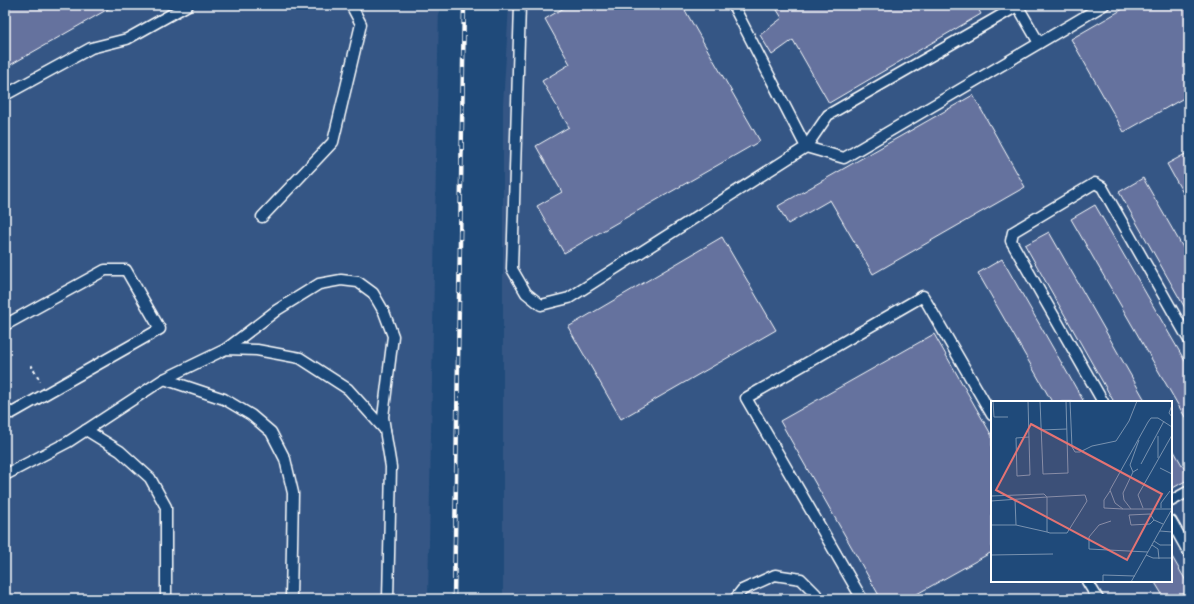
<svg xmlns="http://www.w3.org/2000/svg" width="1194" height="604" font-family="'Comic Neue',sans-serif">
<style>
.built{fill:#345685;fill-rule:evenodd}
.building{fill:#65729e;stroke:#fff}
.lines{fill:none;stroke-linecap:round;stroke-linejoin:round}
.service-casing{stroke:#fff;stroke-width:13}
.path{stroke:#fff;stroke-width:2.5;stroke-dasharray:3 3;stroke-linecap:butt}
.service{stroke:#1f4a7a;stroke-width:10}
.rail-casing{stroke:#fff;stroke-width:4.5}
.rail{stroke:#1f4a7a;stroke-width:3;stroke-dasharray:9;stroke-linecap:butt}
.inset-road{fill:none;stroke:#7992af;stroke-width:1}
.view{fill:#e47373;fill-opacity:0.15;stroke:#e47373;stroke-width:2}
.inset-edge{fill:none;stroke:#fff;stroke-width:2}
</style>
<rect width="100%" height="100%" fill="#1f4a7a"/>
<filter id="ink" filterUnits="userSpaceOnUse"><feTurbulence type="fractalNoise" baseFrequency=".025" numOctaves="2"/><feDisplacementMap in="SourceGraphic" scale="8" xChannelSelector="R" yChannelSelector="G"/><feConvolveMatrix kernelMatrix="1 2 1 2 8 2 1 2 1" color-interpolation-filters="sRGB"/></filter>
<g filter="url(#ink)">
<!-- built -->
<g class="built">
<path d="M 5,5 L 439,5 L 428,599 L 5,599 Z"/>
<path d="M 509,5 L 1189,5 L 1189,599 L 503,599 L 503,104 ZM 992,402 L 1171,402 L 1171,581 L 992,581 Z"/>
</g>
<!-- building -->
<g class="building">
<path d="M 5,5 L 115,5 L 5,68 Z"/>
<path d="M 569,5 L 682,5 L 760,141 L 564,253 L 537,206 L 562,192 L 536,146 L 569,127 L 542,81 L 570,64 L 545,19 Z"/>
<path d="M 774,5 L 976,5 L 981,14 L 829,103 L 793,40 L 772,55 L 760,35 L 782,18 Z"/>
<path d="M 1130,5 L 1189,5 L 1189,95 L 1124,132 L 1071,39 Z"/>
<path d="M 973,95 L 1025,187 L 873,274 L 830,200 L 788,224 L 778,206 Z"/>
<path d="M 1189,152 L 1189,204 L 1167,164 Z"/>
<path d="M 1143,178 L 1189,258 L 1189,315 L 1119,192 Z"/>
<path d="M 1095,205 L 1189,368 L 1189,424 L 1071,219 Z"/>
<path d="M 1049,232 L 1146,402 L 1114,402 L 1025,245 Z"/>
<path d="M 722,237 L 776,330 L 621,419 L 568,327 Z"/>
<path d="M 1002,259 L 1084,402 L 1052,402 L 978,273 Z"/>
<path d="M 934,334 L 992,436 L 992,552 L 908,599 L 881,599 L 780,421 Z"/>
<path d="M 1171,446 L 1189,477 L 1189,479 L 1171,489 Z"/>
<path d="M 1171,555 L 1189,586 L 1189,599 L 1165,599 L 1154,581 L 1171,581 Z"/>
</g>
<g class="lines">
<defs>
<g id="service">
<path d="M 520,5 L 512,269 L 526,293 L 541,305 L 569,298 L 806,147 L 733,5"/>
<path d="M 1017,5 L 1039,43"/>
<path d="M 1019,5 L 828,115 L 806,147 L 844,158 L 1104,5"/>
<path d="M 5,95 L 91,48 L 127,39 L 188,5"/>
<path d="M 262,217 L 333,142 L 361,24 L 351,5"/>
<path d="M 5,325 L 105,270 L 126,270 L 160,329 L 12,413 L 5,409"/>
<path d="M 226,349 L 277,310 L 319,284 L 341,280 L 358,282 L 373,293 L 384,312 L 393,336 L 383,417 L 385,430"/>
<path d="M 164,379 L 224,399 L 251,415 L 271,432 L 285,459 L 293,493 L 291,599"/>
<path d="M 1103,402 L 1011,241 L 1013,232 L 1095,183 L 1102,187 L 1189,340"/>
<path d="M 86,430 L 120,451 L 150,478 L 166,507 L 166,599"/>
<path d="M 5,475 L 68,442 L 164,379 L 226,349 L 257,350 L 300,358 L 348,389 L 385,430 L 391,467 L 388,599"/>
<path d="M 1171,501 L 1189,491"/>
<path d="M 1171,521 L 1189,553"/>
<path d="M 1087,581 L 1098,599"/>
<path d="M 735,599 L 742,590 L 775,575 L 801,579 L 816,594 L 819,599"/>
<path d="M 862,599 L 746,398 L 923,296 L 992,415"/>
</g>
</defs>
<!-- service casing -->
<use href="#service" class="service-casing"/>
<!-- path -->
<path class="path" d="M 31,365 L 40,381"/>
<!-- service -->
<use href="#service" class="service"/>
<defs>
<path id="rail" d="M 454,599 L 464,5"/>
</defs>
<!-- rail casing -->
<use href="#rail" class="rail-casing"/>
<!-- rail -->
<use href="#rail" class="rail"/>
</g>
</g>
<!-- overview -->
<g transform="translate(991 401)">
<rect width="181" height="181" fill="#1f4a7a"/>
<path class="inset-road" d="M 2,0 L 3,16 L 17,16M 37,0 L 39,74 L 26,75 L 25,37 L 38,36M 49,0 L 52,73 L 77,72 L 75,0M 79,0 L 81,46 L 84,51 L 89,51 L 101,45 L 125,40 L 138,20 L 146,0M 181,4 L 178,12 L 181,16M 50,29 L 76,28M 167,35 L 167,57M 150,63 L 173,20M 169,67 L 181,73M 142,71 L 139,64 L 148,39M 119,90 L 113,99 L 113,107 L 132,108M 0,95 L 53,93 L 56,96 L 0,100M 24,98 L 25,124M 152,107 L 147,94 L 181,34M 170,107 L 170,102 L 179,90M 140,108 L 133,99 L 132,92 L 142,71 L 147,68M 181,108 L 132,108 L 124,102 L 119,89 L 157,21 L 160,17 L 167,17 L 181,26M 163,119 L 159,123 L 140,124 L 138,114 L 159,113 L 163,119 L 172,123M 120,120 L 108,124 L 98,136 L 98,148 L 157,151M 0,124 L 25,124 L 56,131 L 59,132 L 76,132 L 96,100 L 94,94 L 56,96 L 56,131M 169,130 L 181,131M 163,140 L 169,144 L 181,144M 161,144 L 167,148 L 168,158M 0,154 L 62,153M 155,154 L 162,157 L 181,157M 112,181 L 112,174 L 144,175M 140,181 L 181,108"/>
<path class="view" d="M 40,23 L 171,93 L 136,159 L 5,89 Z"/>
<rect width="181" height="181" class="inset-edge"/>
</g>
<!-- margin -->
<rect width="1194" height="604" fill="none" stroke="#1f4a7a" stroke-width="20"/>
<rect x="10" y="10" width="1174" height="584" fill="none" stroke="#fff" stroke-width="1.5" filter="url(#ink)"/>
</svg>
